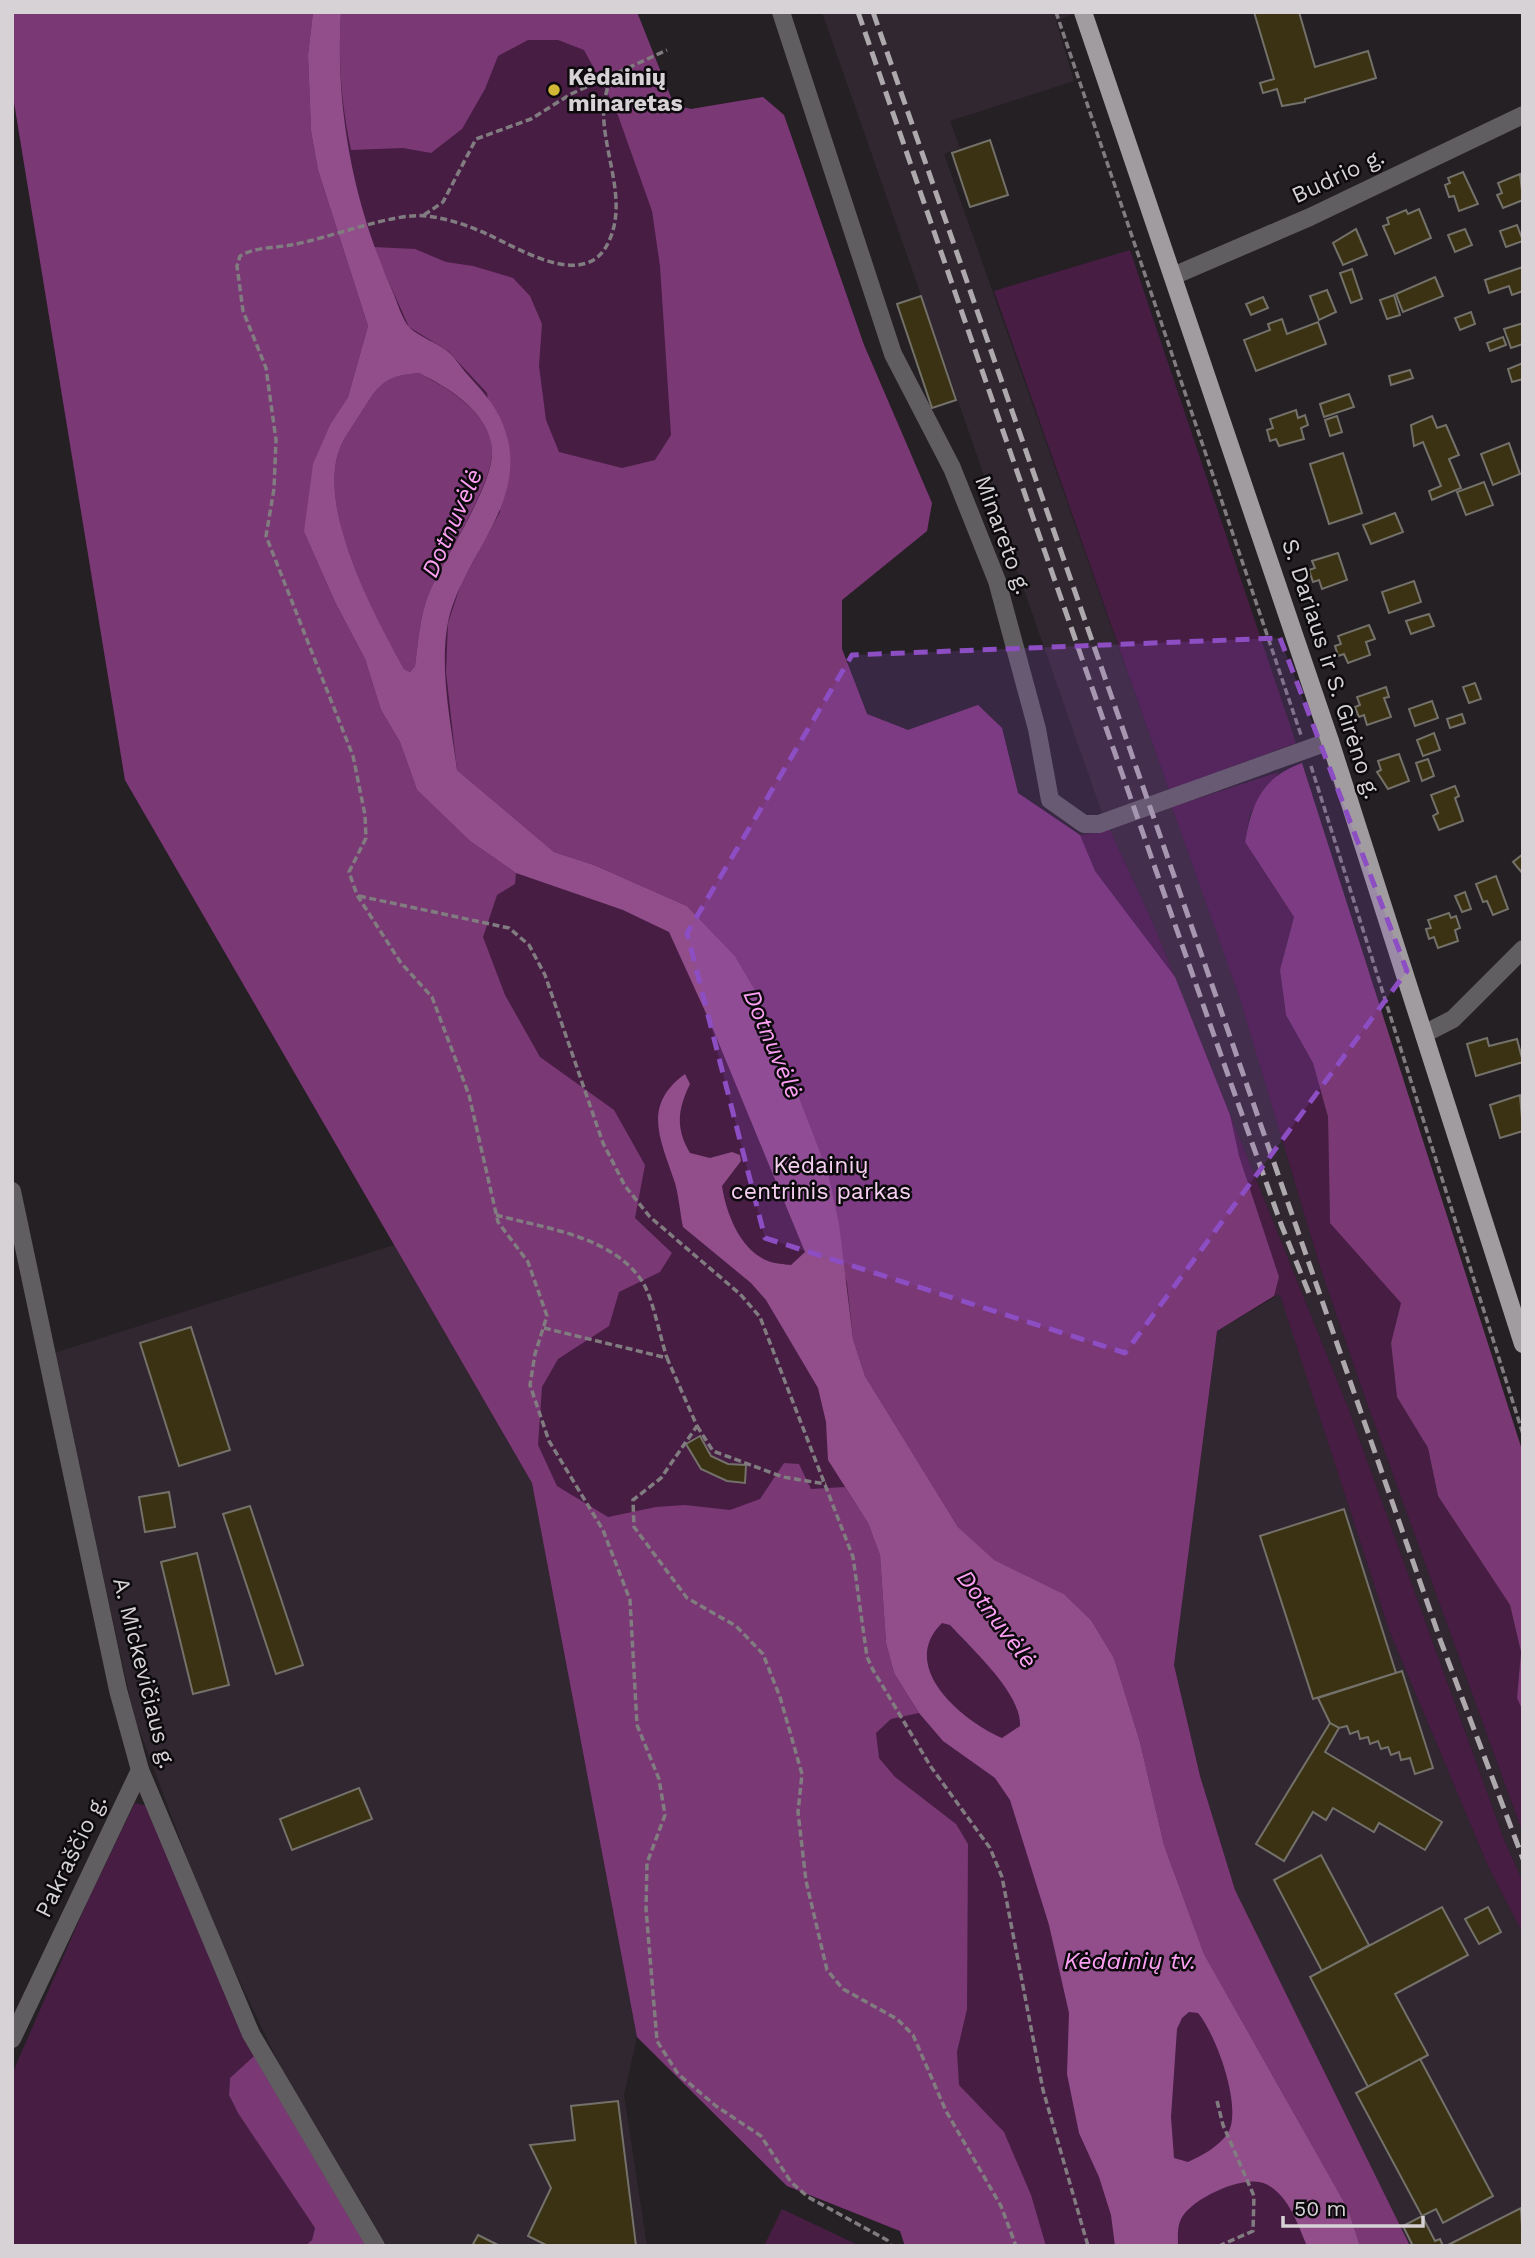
<svg xmlns="http://www.w3.org/2000/svg" width="1535" height="2258" font-family="'Work Sans',sans-serif">
<style>
.built{fill:#312730}
.green{fill:#471d44}
.forest{fill:#7a3874}
.water{fill:#914e8b;fill-rule:evenodd}
.building{fill:#3a3213;stroke:#73716a;stroke-width:2}
.lines{fill:none;stroke-linecap:round;stroke-linejoin:round}
.path{stroke:#817c80;stroke-width:3.5;stroke-dasharray:7 3.5;stroke-linecap:butt}
.minor{stroke:#615e61;stroke-width:18}
.major{stroke:#a19ca0;stroke-width:18}
.rail{stroke:#ada9ac;stroke-width:5;stroke-dasharray:14 7;stroke-linecap:butt}
.marked{fill:#8d4dc3;fill-opacity:0.2;stroke:#8d4dc3;stroke-width:5;stroke-dasharray:14 9;stroke-linejoin:round}
.poi-dot{fill:#d2b635;stroke:#0c0a0c;stroke-width:2.5}
.labels{text-anchor:middle;dominant-baseline:central;stroke-width:5;stroke-linejoin:round;paint-order:stroke}
.poi-label{font-size:23px;font-weight:bold;fill:#d6d2d5;stroke:#0c0a0c;text-anchor:start}
.street-label{font-size:23px;fill:#d6d2d5;stroke:#0c0a0c}
.park-label{font-size:23px;fill:#f7d1f2;stroke:#0c0a0c}
.water-label{font-size:24px;font-style:italic;fill:#fda0f3;stroke:#0c0a0c}
</style>
<rect width="100%" height="100%" fill="#252024"/>
<!-- built -->
<g class="built">
<path d="M 822,12 L 1078,12 L 1056,21 L 1074,81 L 950,121 L 960,148 L 944,154 L 1169,790 L 1102,813 Z"/>
<path d="M 1172,807 L 1240,999 L 1321,1270 L 1362,1389 L 1523,1834 L 1523,1882 L 1505,1842 L 1347,1405 L 1153,923 L 1110,830 Z"/>
<path d="M 394,1245 L 532,1483 L 637,2037 L 624,2095 L 647,2246 L 387,2246 L 281,2068 L 210,1919 L 134,1716 L 54,1353 Z"/>
<path d="M 1280,1294 L 1389,1630 L 1488,1866 L 1523,1934 L 1523,2246 L 1410,2246 L 1235,1890 L 1200,1776 L 1174,1665 L 1217,1331 Z"/>
</g>
<!-- green -->
<g class="green">
<path d="M 12,12 L 637,12 L 674,105 L 691,109 L 763,97 L 784,115 L 864,345 L 932,503 L 927,531 L 842,600 L 842,649 L 867,714 L 908,730 L 978,705 L 1002,728 L 1018,793 L 1080,835 L 1110,830 L 1153,923 L 1347,1405 L 1505,1842 L 1523,1882 L 1523,1934 L 1488,1866 L 1389,1630 L 1280,1295 L 1274,1296 L 1217,1331 L 1174,1665 L 1200,1776 L 1235,1890 L 1410,2246 L 905,2246 L 900,2231 L 787,2186 L 637,2037 L 532,1483 L 125,780 L 12,90 Z"/>
<path d="M 1130,250 L 1296,743 L 1169,790 L 994,291 Z"/>
<path d="M 1279,772 L 1250,814 L 1245,842 L 1294,917 L 1280,970 L 1286,1015 L 1313,1063 L 1328,1117 L 1330,1222 L 1401,1303 L 1391,1343 L 1397,1397 L 1428,1448 L 1438,1496 L 1510,1605 L 1521,1652 L 1517,1698 L 1523,1712 L 1523,1834 L 1362,1389 L 1321,1270 L 1240,999 L 1172,807 Z"/>
<path d="M 135,1803 L 147,1806 L 254,2056 L 230,2078 L 229,2095 L 238,2113 L 315,2228 L 312,2240 L 305,2246 L 12,2246 L 12,2074 L 89,1898 Z"/>
<path d="M 782,2209 L 860,2246 L 764,2246 Z"/>
</g>
<!-- forest -->
<g class="forest">
<path d="M 12,12 L 313,12 L 308,55 L 311,131 L 318,170 L 368,326 L 348,397 L 331,423 L 304,532 L 335,602 L 365,659 L 381,710 L 400,742 L 417,790 L 470,841 L 516,873 L 515,884 L 497,895 L 483,937 L 505,995 L 540,1057 L 614,1110 L 645,1165 L 635,1218 L 672,1253 L 660,1272 L 619,1292 L 609,1326 L 558,1359 L 542,1387 L 538,1445 L 557,1486 L 608,1517 L 656,1507 L 685,1505 L 730,1510 L 760,1499 L 784,1463 L 799,1464 L 811,1489 L 845,1487 L 868,1523 L 880,1555 L 886,1643 L 894,1673 L 919,1713 L 891,1719 L 876,1733 L 879,1758 L 895,1777 L 956,1824 L 968,1844 L 967,2009 L 957,2052 L 959,2085 L 1004,2132 L 1031,2195 L 1046,2246 L 905,2246 L 900,2231 L 787,2186 L 637,2037 L 532,1483 L 125,780 L 12,90 Z"/>
<path d="M 341,12 L 637,12 L 674,105 L 691,109 L 763,97 L 784,115 L 864,345 L 932,503 L 927,531 L 842,600 L 842,649 L 867,714 L 908,730 L 978,705 L 1002,728 L 1018,793 L 1080,835 L 1095,871 L 1175,977 L 1230,1115 L 1239,1156 L 1279,1277 L 1274,1296 L 1217,1331 L 1174,1665 L 1200,1776 L 1235,1890 L 1410,2246 L 1360,2246 L 1348,2209 L 1204,1954 L 1164,1845 L 1140,1742 L 1114,1658 L 1091,1620 L 1064,1594 L 993,1560 L 958,1527 L 865,1376 L 853,1339 L 847,1283 L 781,1053 L 762,1002 L 735,956 L 687,906 L 594,865 L 554,852 L 457,770 L 446,672 L 448,623 L 461,584 L 500,512 L 487,393 L 448,351 L 409,327 L 373,247 L 415,249 L 446,262 L 473,266 L 513,278 L 530,296 L 542,324 L 539,366 L 546,420 L 559,452 L 622,468 L 655,460 L 671,435 L 660,266 L 652,211 L 615,107 L 584,50 L 558,40 L 528,40 L 498,56 L 485,89 L 462,129 L 431,153 L 403,148 L 351,150 C 341,103 338,60 341,12 Z"/>
<path d="M 419,373 C 449,389 491,413 492,452 C 492,486 444,558 429,593 C 420,614 418,643 415,666 L 410,672 L 404,669 C 375,616 316,509 340,448 C 344,437 353,426 359,416 C 378,386 382,376 419,373 Z"/>
<path d="M 1302,763 L 1523,1453 L 1523,1712 L 1517,1698 L 1521,1652 L 1510,1605 L 1438,1496 L 1428,1448 L 1397,1397 L 1391,1343 L 1401,1303 L 1330,1223 L 1328,1117 L 1313,1063 L 1286,1015 L 1280,970 L 1294,917 L 1245,842 C 1252,802 1263,777 1302,763 Z"/>
<path d="M 254,2056 L 366,2246 L 305,2246 L 312,2240 L 315,2228 L 238,2113 L 229,2095 L 230,2078 Z"/>
</g>
<!-- water -->
<path class="water" d="M 313,12 L 341,12 C 335,108 353,202 392,290 C 397,301 402,320 410,328 C 420,337 435,342 446,350 C 454,356 460,366 467,374 C 486,395 501,411 508,440 C 523,509 462,558 448,622 C 439,669 451,723 457,770 L 554,852 L 594,865 L 687,906 L 735,956 L 762,1002 L 828,1173 L 839,1224 L 853,1339 L 865,1376 L 958,1527 L 994,1560 L 1064,1594 L 1091,1620 L 1114,1658 L 1140,1742 L 1164,1845 L 1204,1954 L 1348,2209 L 1360,2246 L 1307,2246 C 1297,2223 1289,2196 1266,2184 C 1245,2173 1190,2199 1181,2219 C 1177,2227 1178,2237 1178,2246 L 1115,2246 L 1111,2215 L 1099,2177 L 1079,2133 L 1067,2074 L 1069,2013 L 1049,1925 L 1010,1800 L 995,1778 L 943,1741 L 919,1713 L 894,1673 L 886,1643 L 880,1555 L 868,1523 L 828,1460 L 826,1422 L 818,1388 L 766,1300 L 751,1283 L 683,1227 C 680,1213 679,1197 675,1183 C 661,1140 641,1106 685,1074 L 690,1084 C 678,1109 675,1128 690,1153 L 710,1158 L 732,1152 L 740,1155 L 741,1161 L 722,1186 C 726,1213 740,1250 768,1261 C 775,1264 784,1264 791,1265 L 805,1252 L 710,1022 L 669,932 L 623,910 L 516,873 L 470,841 L 417,790 L 400,742 L 381,710 L 365,659 L 335,602 L 304,532 L 313,464 L 331,423 L 348,397 L 368,326 L 318,170 L 311,131 L 308,55 ZM 419,373 C 449,388 491,413 492,452 C 493,486 444,558 429,593 C 420,614 418,643 415,666 L 410,672 L 404,669 C 375,616 316,508 340,448 C 344,437 353,426 359,416 C 378,386 382,376 419,373 ZM 942,1623 L 950,1625 C 972,1649 1022,1694 1020,1726 L 1002,1738 C 963,1721 897,1667 942,1623 ZM 1189,2012 L 1198,2013 C 1216,2034 1243,2108 1228,2133 C 1218,2147 1203,2155 1188,2162 L 1174,2158 L 1171,2117 L 1177,2029 L 1182,2018 Z"/>
<!-- building -->
<g class="building">
<path d="M 1254,12 L 1299,12 L 1315,67 L 1368,51 L 1376,78 L 1305,99 L 1305,102 L 1282,106 L 1277,89 L 1263,93 L 1260,83 L 1274,79 Z"/>
<path d="M 990,140 L 1008,195 L 970,207 L 952,153 Z"/>
<path d="M 1463,172 L 1478,204 L 1459,211 L 1454,196 L 1449,197 L 1445,185 L 1450,183 L 1448,178 Z"/>
<path d="M 1520,174 L 1523,200 L 1503,208 L 1497,195 L 1502,193 L 1498,183 Z"/>
<path d="M 1419,209 L 1431,238 L 1395,254 L 1383,226 L 1389,224 L 1387,218 L 1406,210 L 1408,214 Z"/>
<path d="M 1517,225 L 1523,241 L 1506,247 L 1500,231 Z"/>
<path d="M 1356,229 L 1367,255 L 1343,265 L 1333,243 Z"/>
<path d="M 1465,229 L 1472,245 L 1455,252 L 1448,235 Z"/>
<path d="M 1523,267 L 1523,291 L 1512,295 L 1509,286 L 1489,293 L 1485,280 Z"/>
<path d="M 1352,269 L 1362,299 L 1351,303 L 1340,273 Z"/>
<path d="M 1435,277 L 1443,296 L 1403,312 L 1396,294 Z"/>
<path d="M 1327,290 L 1336,312 L 1319,320 L 1310,296 Z"/>
<path d="M 1394,295 L 1400,315 L 1387,319 L 1380,300 Z"/>
<path d="M 921,296 L 956,400 L 932,408 L 897,304 Z"/>
<path d="M 1263,297 L 1268,308 L 1251,315 L 1246,304 Z"/>
<path d="M 1471,312 L 1475,324 L 1460,330 L 1455,318 Z"/>
<path d="M 1282,319 L 1287,334 L 1318,322 L 1326,344 L 1256,371 L 1244,340 L 1270,330 L 1268,324 Z"/>
<path d="M 1523,323 L 1523,344 L 1511,348 L 1504,329 Z"/>
<path d="M 1503,337 L 1506,345 L 1490,351 L 1487,343 Z"/>
<path d="M 1523,363 L 1523,379 L 1512,382 L 1508,369 Z"/>
<path d="M 1410,370 L 1413,378 L 1391,385 L 1389,376 Z"/>
<path d="M 1349,394 L 1354,407 L 1324,417 L 1320,404 Z"/>
<path d="M 1296,410 L 1298,418 L 1305,415 L 1308,425 L 1301,428 L 1304,439 L 1279,446 L 1276,439 L 1270,441 L 1267,430 L 1273,428 L 1270,419 Z"/>
<path d="M 1337,416 L 1342,432 L 1330,436 L 1325,420 Z"/>
<path d="M 1432,416 L 1437,428 L 1446,425 L 1459,455 L 1449,459 L 1461,488 L 1432,500 L 1429,491 L 1441,486 L 1423,442 L 1414,446 L 1411,425 Z"/>
<path d="M 1509,443 L 1520,474 L 1493,485 L 1481,454 Z"/>
<path d="M 1343,453 L 1362,513 L 1329,524 L 1310,464 Z"/>
<path d="M 1484,482 L 1493,505 L 1466,515 L 1457,492 Z"/>
<path d="M 1395,513 L 1403,532 L 1371,544 L 1363,525 Z"/>
<path d="M 1338,553 L 1347,580 L 1322,589 L 1319,580 L 1313,582 L 1309,570 L 1315,568 L 1312,561 Z"/>
<path d="M 1414,581 L 1421,602 L 1389,613 L 1382,592 Z"/>
<path d="M 1429,614 L 1434,626 L 1411,634 L 1406,621 Z"/>
<path d="M 1369,625 L 1375,639 L 1366,642 L 1370,655 L 1348,663 L 1344,654 L 1338,656 L 1335,646 L 1341,644 L 1338,636 Z"/>
<path d="M 1475,683 L 1481,699 L 1469,703 L 1463,687 Z"/>
<path d="M 1386,687 L 1389,697 L 1384,698 L 1391,717 L 1367,725 L 1364,715 L 1359,717 L 1355,707 L 1360,705 L 1357,697 Z"/>
<path d="M 1432,701 L 1438,718 L 1415,726 L 1409,709 Z"/>
<path d="M 1462,714 L 1465,723 L 1450,728 L 1447,719 Z"/>
<path d="M 1434,733 L 1440,750 L 1423,756 L 1417,740 Z"/>
<path d="M 1399,754 L 1409,781 L 1388,789 L 1377,772 L 1381,770 L 1378,761 Z"/>
<path d="M 1428,759 L 1434,776 L 1422,781 L 1416,763 Z"/>
<path d="M 1455,786 L 1459,796 L 1455,798 L 1463,821 L 1439,830 L 1433,816 L 1438,813 L 1431,795 Z"/>
<path d="M 1523,854 L 1523,874 L 1513,862 Z"/>
<path d="M 1496,876 L 1508,909 L 1493,915 L 1487,901 L 1483,902 L 1476,884 Z"/>
<path d="M 1465,892 L 1471,909 L 1462,912 L 1455,896 Z"/>
<path d="M 1449,913 L 1451,918 L 1456,916 L 1460,928 L 1455,930 L 1458,941 L 1438,948 L 1434,937 L 1429,939 L 1426,929 L 1431,928 L 1428,920 Z"/>
<path d="M 1487,1038 L 1489,1046 L 1517,1039 L 1523,1062 L 1476,1076 L 1467,1044 Z"/>
<path d="M 1520,1095 L 1523,1131 L 1500,1138 L 1490,1105 Z"/>
<path d="M 191,1327 L 230,1450 L 179,1466 L 140,1343 Z"/>
<path d="M 700,1436 L 711,1456 L 728,1464 L 746,1465 L 745,1483 L 727,1481 L 701,1469 L 686,1444 Z"/>
<path d="M 169,1492 L 175,1527 L 145,1532 L 139,1497 Z"/>
<path d="M 250,1506 L 303,1665 L 276,1674 L 223,1514 Z"/>
<path d="M 1344,1509 L 1396,1673 L 1313,1699 L 1260,1536 Z"/>
<path d="M 197,1553 L 229,1685 L 193,1694 L 161,1562 Z"/>
<path d="M 1402,1671 L 1433,1768 L 1415,1774 L 1410,1758 L 1401,1760 L 1399,1752 L 1391,1755 L 1388,1747 L 1381,1749 L 1378,1741 L 1370,1744 L 1368,1737 L 1360,1739 L 1358,1731 L 1350,1734 L 1347,1726 L 1339,1728 L 1330,1723 L 1318,1698 Z"/>
<path d="M 1330,1723 L 1339,1728 L 1325,1752 L 1442,1822 L 1425,1850 L 1379,1823 L 1374,1832 L 1333,1808 L 1326,1820 L 1313,1812 L 1284,1861 L 1256,1844 Z"/>
<path d="M 359,1788 L 372,1819 L 292,1850 L 280,1819 Z"/>
<path d="M 1321,1855 L 1369,1945 L 1322,1971 L 1274,1880 Z"/>
<path d="M 1442,1907 L 1468,1955 L 1395,1994 L 1428,2055 L 1368,2087 L 1310,1977 Z"/>
<path d="M 1488,1907 L 1501,1932 L 1479,1944 L 1465,1919 Z"/>
<path d="M 1420,2059 L 1493,2196 L 1443,2223 L 1436,2209 L 1422,2216 L 1356,2093 Z"/>
<path d="M 618,2101 L 636,2246 L 548,2246 L 528,2236 L 551,2188 L 530,2145 L 575,2140 L 571,2106 Z"/>
<path d="M 1521,2208 L 1523,2246 L 1446,2246 Z"/>
<path d="M 1422,2216 L 1435,2241 L 1440,2239 L 1443,2246 L 1413,2246 L 1403,2226 Z"/>
<path d="M 478,2235 L 500,2246 L 472,2246 Z"/>
</g>
<g class="lines">
<!-- path -->
<g class="path">
<path d="M 1056,12 L 1301,735"/>
<path d="M 610,78 C 608,87 605,96 604,104 C 600,148 629,198 609,241 C 587,292 520,249 487,234 C 469,226 447,218 426,216 C 394,212 327,239 291,245 C 274,248 255,247 240,256 L 237,266 L 243,311 L 266,368 L 276,440 L 274,489 L 266,536 L 353,756 L 365,815 L 366,838 L 349,872 L 357,895 L 401,963 L 432,997 L 469,1095 L 498,1222 L 528,1262 L 547,1316 L 535,1354 L 530,1385 L 549,1441 L 603,1530 L 630,1600 L 637,1725 L 659,1779 L 665,1815 L 647,1863 L 646,1909 L 657,2041 L 678,2074 L 716,2106 L 761,2136 L 791,2182 L 808,2197 L 887,2240 L 891,2246"/>
<path d="M 424,215 L 443,202 L 476,139 L 531,119 L 571,94 L 667,50"/>
<path d="M 1311,766 L 1523,1434"/>
<path d="M 359,896 L 509,928 L 529,945 L 545,975 L 603,1143 L 625,1186 L 650,1217 L 740,1294 L 760,1317 L 853,1557 L 867,1657 L 873,1670 L 931,1767 L 990,1848 L 1002,1877 L 1043,2090 L 1088,2246"/>
<path d="M 496,1215 C 544,1228 612,1236 642,1281 C 653,1298 660,1337 667,1358"/>
<path d="M 544,1328 L 667,1358 L 697,1426 L 661,1478 L 633,1500 L 634,1527 L 687,1598 L 736,1626 L 763,1654 L 780,1697 L 802,1774 L 798,1812 L 806,1881 L 827,1970 L 843,1989 L 897,2019 L 913,2035 L 946,2111 L 1001,2206 L 1016,2246"/>
<path d="M 697,1426 L 713,1451 L 783,1477 L 826,1484"/>
<path d="M 1217,2101 L 1223,2125 L 1254,2196 L 1253,2231 L 1219,2246"/>
</g>
<!-- minor -->
<g class="minor">
<path d="M 781,12 L 893,354 L 952,468 L 997,581 L 1037,729 L 1050,800 L 1084,824 L 1099,824 L 1330,741"/>
<path d="M 1173,276 L 1310,217 L 1523,115"/>
<path d="M 1424,1034 L 1453,1019 L 1523,949"/>
<path d="M 12,1191 L 118,1690 L 140,1770 L 251,2034 L 376,2246"/>
<path d="M 12,2039 L 140,1770"/>
</g>
<!-- major -->
<path class="major" d="M 1083,12 L 1330,741 L 1523,1344"/>
<!-- rail -->
<g class="rail">
<path d="M 858,12 C 998,416 1137,821 1281,1224 L 1310,1296"/>
<path d="M 873,12 L 1441,1642 L 1523,1859"/>
</g>
</g>
<!-- marked area -->
<path class="marked" d="M 1280,638 L 1407,971 L 1125,1353 L 765,1238 L 687,933 L 852,655 Z"/>
<!-- markers -->
<circle class="poi-dot" cx="554" cy="90" r="7"/>
<g class="labels">
<!-- poi labels -->
<g class="poi-label">
<text x="568" y="77">Kėdainių<tspan x="568" dy="26">minaretas</tspan></text>
</g>
<!-- street labels -->
<g class="street-label">
<text transform="translate(1338 176) rotate(-25)">Budrio g.</text>
<text transform="translate(1003 535) rotate(70)">Minareto g.</text>
<text transform="translate(1331 669) rotate(72)">S. Dariaus ir S. Girėno g.</text>
<text transform="translate(144 1673) rotate(76)">A. Mickevičiaus g.</text>
<text transform="translate(71 1856) rotate(-64)">Pakraščio g.</text>
</g>
<!-- park labels -->
<g class="park-label">
<text x="821" y="1165">Kėdainių<tspan x="821" dy="26">centrinis parkas</tspan></text>
</g>
<!-- water labels -->
<g class="water-label">
<text transform="translate(452 523) rotate(-66)">Dotnuvėlė</text>
<text transform="translate(773 1044) rotate(67)">Dotnuvėlė</text>
<text transform="translate(997 1619) rotate(53)">Dotnuvėlė</text>
<text x="1130" y="1961">Kėdainių tv.</text>
</g>
</g>
<!-- border -->
<rect width="1535" height="2258" fill="none" stroke="#d6d2d5" stroke-width="28"/>
<!-- scale -->
<path d="M1283 2216v10h140v-10" fill="none" stroke="#d6d2d5" stroke-width="3.5"/>
<text x="1294" y="2216" font-size="21" fill="#d6d2d5" stroke="#0c0a0c" stroke-width="5" paint-order="stroke">50 m</text>
</svg>
